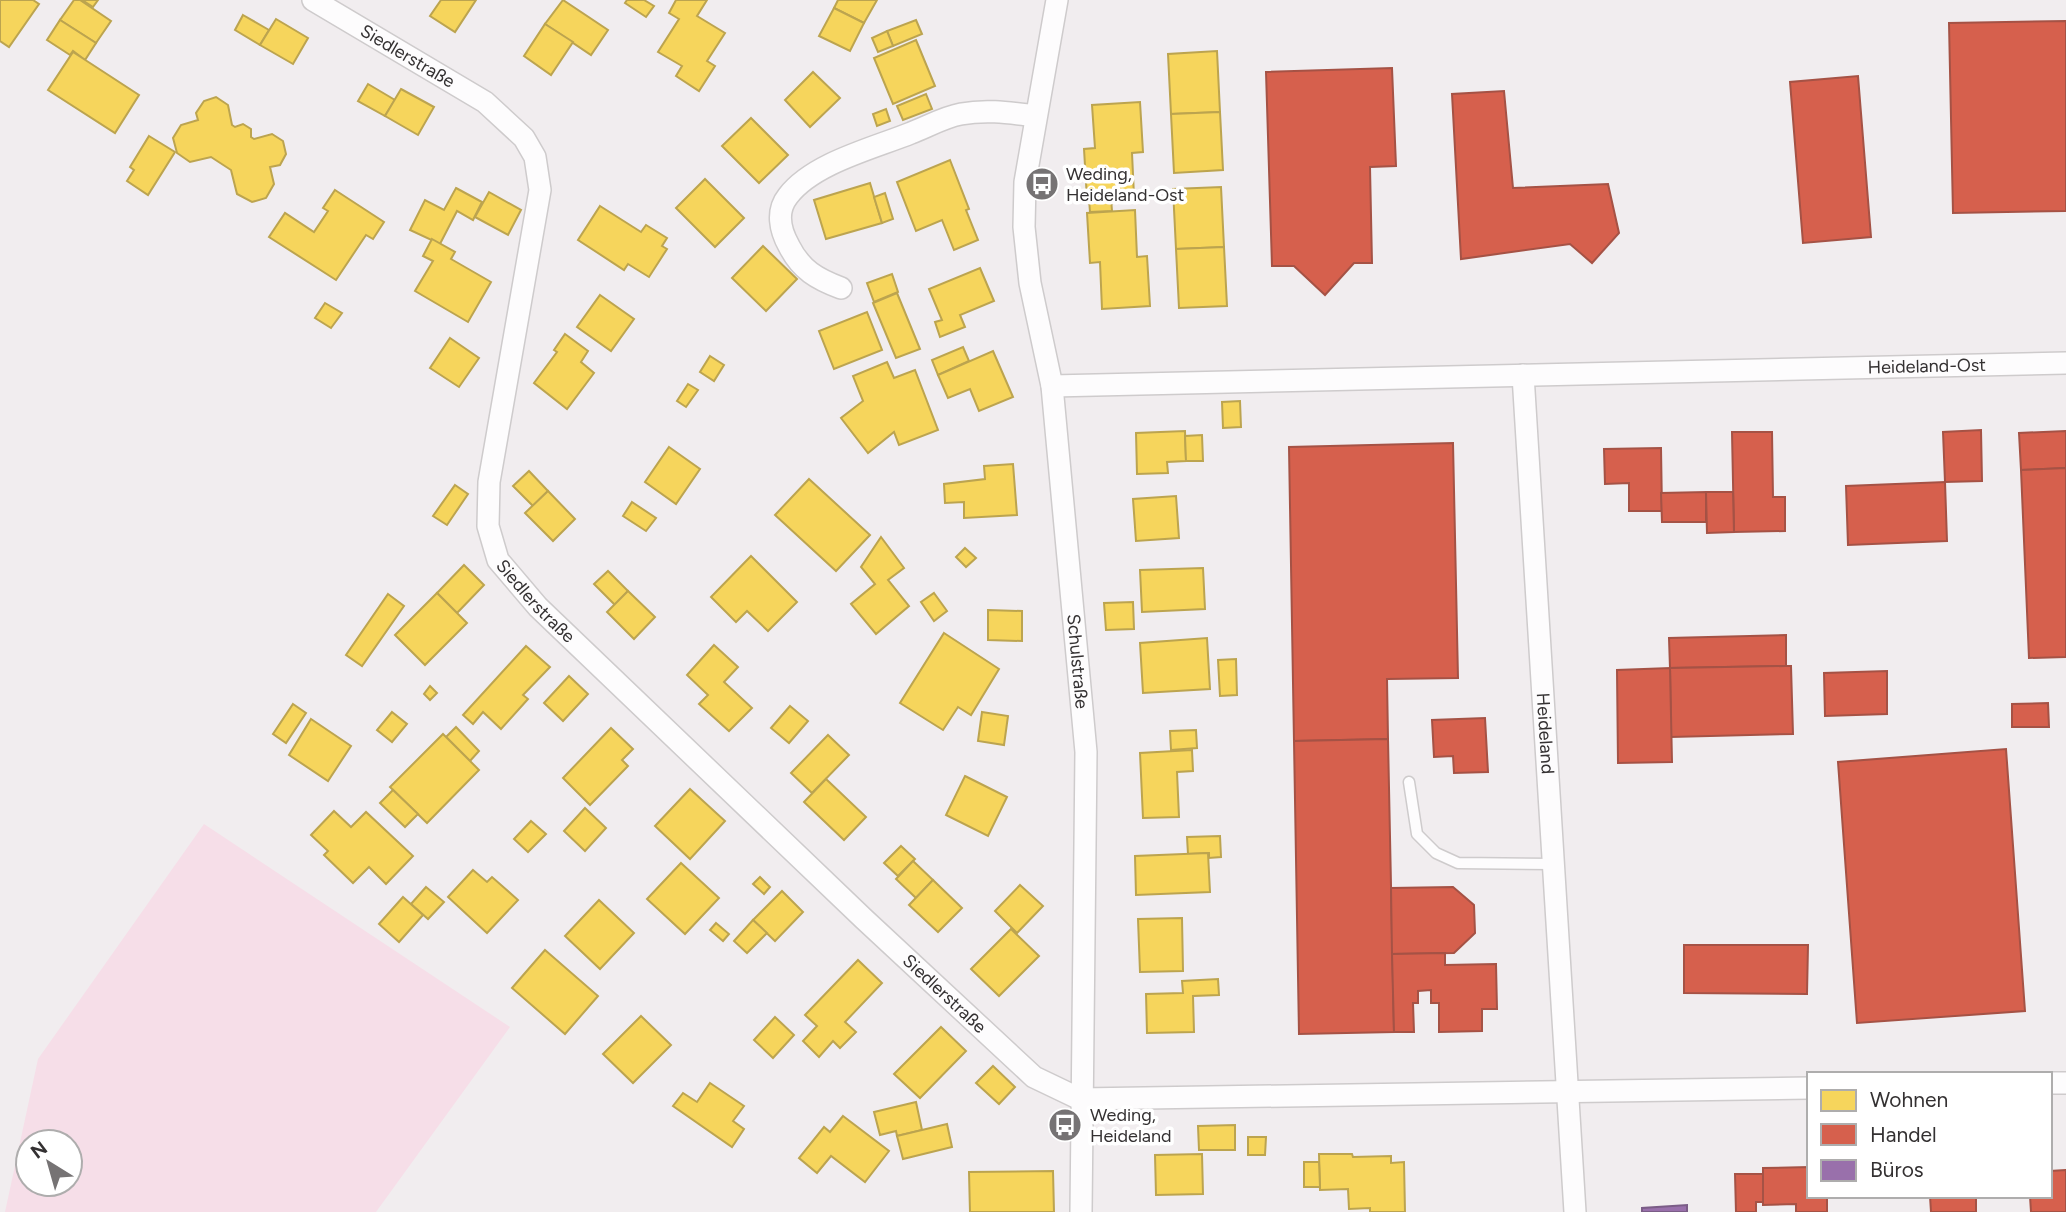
<svg xmlns="http://www.w3.org/2000/svg" width="2066" height="1212" font-family="Figtree,sans-serif">
<style>
.grass{fill:#f6dee8;fill-rule:evenodd}
.homes{fill:#f6d55c;stroke:#bca44f;stroke-width:2}
.shops{fill:#d6604d;stroke:#a55245;stroke-width:2}
.offices{fill:#9970ab;stroke:#7b5d87;stroke-width:2}
.lines{fill:none;stroke-linecap:round;stroke-linejoin:round}
.lane-casing{stroke:#cecbcc;stroke-width:13}
.street-casing{stroke:#cecbcc;stroke-width:24}
.lane{stroke:#fdfcfd;stroke-width:10}
.street{stroke:#fdfcfd;stroke-width:21}
.labels{text-anchor:middle;dominant-baseline:central;stroke-width:7;stroke-linejoin:round;paint-order:stroke}
.street-label{font-size:18px;fill:#343132;stroke:#fff}
.poi-label{font-size:18px;fill:#343132;stroke:#fff;text-anchor:start}
</style>
<rect width="100%" height="100%" fill="#f1edef"/>
<!-- grass -->
<path class="grass" d="M 204,824 L 510,1027 L 376,1212 L 5,1212 L 38,1059 ZM 28,1142 L 70,1142 L 70,1184 L 28,1184 Z"/>
<!-- homes -->
<g class="homes">
<path d="M 0,0 L 33,0 L 39,4 L 9,47 L 0,41 Z"/>
<path d="M 74,0 L 80,0 L 111,21 L 96,43 L 60,20 Z"/>
<path d="M 82,0 L 98,0 L 93,7 Z"/>
<path d="M 441,0 L 476,0 L 455,32 L 430,16 Z"/>
<path d="M 563,0 L 608,30 L 591,55 L 545,24 Z"/>
<path d="M 627,0 L 644,0 L 654,6 L 646,17 L 625,3 Z"/>
<path d="M 676,0 L 707,0 L 697,16 L 725,33 L 707,61 L 715,66 L 699,91 L 676,76 L 682,66 L 658,52 L 679,19 L 669,13 Z"/>
<path d="M 838,0 L 877,0 L 864,23 L 834,8 Z"/>
<path d="M 834,8 L 864,23 L 850,51 L 819,36 Z"/>
<path d="M 243,15 L 269,30 L 260,45 L 235,30 Z"/>
<path d="M 276,19 L 308,38 L 293,64 L 260,45 Z"/>
<path d="M 60,20 L 96,43 L 85,60 L 73,51 L 70,55 L 47,40 Z"/>
<path d="M 916,20 L 922,34 L 893,46 L 887,31 Z"/>
<path d="M 545,24 L 573,42 L 551,75 L 524,56 Z"/>
<path d="M 887,31 L 893,46 L 878,52 L 872,38 Z"/>
<path d="M 916,40 L 935,86 L 893,104 L 874,58 Z"/>
<path d="M 1217,51 L 1220,112 L 1171,114 L 1168,54 Z"/>
<path d="M 73,52 L 139,95 L 115,133 L 48,90 Z"/>
<path d="M 813,72 L 840,98 L 810,127 L 785,100 Z"/>
<path d="M 368,84 L 395,100 L 385,116 L 358,101 Z"/>
<path d="M 401,89 L 434,107 L 418,135 L 385,116 Z"/>
<path d="M 926,94 L 932,109 L 903,120 L 897,106 Z"/>
<path d="M 216,97 L 228,105 L 232,125 L 235,127 L 243,124 L 251,129 L 251,137 L 254,139 L 272,134 L 283,141 L 286,154 L 280,165 L 270,167 L 274,184 L 266,198 L 252,202 L 237,194 L 231,170 L 211,157 L 190,162 L 177,153 L 173,138 L 181,125 L 198,120 L 196,113 L 204,101 Z"/>
<path d="M 1140,102 L 1143,152 L 1132,153 L 1134,196 L 1087,199 L 1084,149 L 1095,148 L 1092,105 Z"/>
<path d="M 886,109 L 890,121 L 877,126 L 873,114 Z"/>
<path d="M 1220,112 L 1223,170 L 1174,173 L 1171,114 Z"/>
<path d="M 751,118 L 788,155 L 759,183 L 722,146 Z"/>
<path d="M 149,136 L 175,152 L 148,195 L 127,181 L 134,170 L 130,167 Z"/>
<path d="M 950,160 L 969,209 L 966,210 L 978,240 L 954,250 L 942,220 L 916,231 L 897,182 Z"/>
<path d="M 705,179 L 744,218 L 715,247 L 676,208 Z"/>
<path d="M 870,183 L 882,223 L 826,239 L 814,200 Z"/>
<path d="M 1221,187 L 1224,247 L 1176,249 L 1173,189 Z"/>
<path d="M 456,188 L 482,202 L 473,220 L 457,211 L 440,244 L 410,230 L 425,200 L 444,210 Z"/>
<path d="M 335,190 L 384,222 L 373,239 L 366,235 L 336,280 L 269,237 L 285,213 L 314,232 L 328,211 L 323,208 Z"/>
<path d="M 489,192 L 521,210 L 508,235 L 475,217 Z"/>
<path d="M 885,193 L 893,219 L 882,223 L 874,197 Z"/>
<path d="M 1111,198 L 1112,211 L 1090,212 L 1089,199 Z"/>
<path d="M 600,206 L 641,232 L 646,225 L 667,238 L 662,246 L 667,249 L 649,277 L 628,264 L 624,270 L 578,240 Z"/>
<path d="M 1135,210 L 1137,257 L 1147,256 L 1150,306 L 1102,309 L 1100,262 L 1090,263 L 1087,213 Z"/>
<path d="M 432,239 L 455,252 L 451,259 L 491,282 L 468,322 L 415,291 L 433,261 L 423,256 Z"/>
<path d="M 763,246 L 797,279 L 766,311 L 732,278 Z"/>
<path d="M 1224,247 L 1227,306 L 1179,308 L 1176,249 Z"/>
<path d="M 980,268 L 994,301 L 960,315 L 965,327 L 940,337 L 935,322 L 942,320 L 929,289 Z"/>
<path d="M 892,274 L 898,292 L 874,302 L 867,283 Z"/>
<path d="M 897,293 L 920,349 L 896,358 L 873,303 Z"/>
<path d="M 600,295 L 634,319 L 611,351 L 577,327 Z"/>
<path d="M 325,303 L 342,313 L 331,328 L 315,318 Z"/>
<path d="M 867,312 L 882,350 L 834,369 L 819,331 Z"/>
<path d="M 565,334 L 588,351 L 581,362 L 594,373 L 567,409 L 534,383 L 557,352 L 554,350 Z"/>
<path d="M 450,338 L 479,358 L 459,387 L 430,368 Z"/>
<path d="M 963,347 L 969,361 L 938,375 L 932,360 Z"/>
<path d="M 993,351 L 1013,397 L 979,411 L 970,389 L 948,398 L 938,375 Z"/>
<path d="M 710,356 L 724,365 L 714,381 L 700,372 Z"/>
<path d="M 887,362 L 894,378 L 915,370 L 938,430 L 899,445 L 894,432 L 868,453 L 841,418 L 863,401 L 853,376 Z"/>
<path d="M 688,384 L 698,390 L 686,407 L 677,401 Z"/>
<path d="M 1240,401 L 1241,427 L 1223,428 L 1222,402 Z"/>
<path d="M 1185,431 L 1186,461 L 1167,462 L 1168,473 L 1137,474 L 1136,433 Z"/>
<path d="M 1202,435 L 1203,461 L 1186,461 L 1185,436 Z"/>
<path d="M 669,447 L 700,469 L 676,504 L 645,482 Z"/>
<path d="M 1013,464 L 1017,515 L 964,518 L 964,502 L 945,503 L 944,484 L 985,479 L 984,466 Z"/>
<path d="M 529,471 L 548,491 L 533,506 L 513,486 Z"/>
<path d="M 809,479 L 870,535 L 836,571 L 775,515 Z"/>
<path d="M 455,485 L 468,494 L 447,525 L 433,516 Z"/>
<path d="M 548,491 L 575,519 L 553,541 L 525,513 Z"/>
<path d="M 1176,496 L 1179,538 L 1136,541 L 1133,499 Z"/>
<path d="M 632,502 L 656,518 L 646,531 L 623,516 Z"/>
<path d="M 881,537 L 904,568 L 888,580 L 909,606 L 876,634 L 851,604 L 875,584 L 861,567 Z"/>
<path d="M 965,548 L 976,558 L 966,567 L 956,557 Z"/>
<path d="M 751,556 L 797,602 L 768,631 L 747,611 L 736,622 L 711,597 Z"/>
<path d="M 464,565 L 484,585 L 457,613 L 437,593 Z"/>
<path d="M 1203,568 L 1205,609 L 1142,612 L 1140,570 Z"/>
<path d="M 608,571 L 628,591 L 615,605 L 594,584 Z"/>
<path d="M 628,591 L 655,617 L 634,639 L 607,612 Z"/>
<path d="M 437,593 L 467,623 L 425,665 L 395,635 Z"/>
<path d="M 934,593 L 947,611 L 934,621 L 921,602 Z"/>
<path d="M 388,594 L 404,606 L 362,666 L 346,655 Z"/>
<path d="M 1133,602 L 1134,629 L 1106,630 L 1104,603 Z"/>
<path d="M 988,610 L 1022,611 L 1022,641 L 988,640 Z"/>
<path d="M 944,633 L 999,669 L 971,715 L 958,707 L 943,730 L 900,703 Z"/>
<path d="M 1207,638 L 1210,689 L 1143,693 L 1140,643 Z"/>
<path d="M 714,645 L 738,667 L 724,682 L 752,708 L 729,731 L 699,704 L 708,695 L 687,675 Z"/>
<path d="M 526,646 L 550,667 L 523,695 L 528,699 L 501,729 L 483,712 L 473,724 L 463,715 Z"/>
<path d="M 1236,659 L 1237,695 L 1220,696 L 1218,660 Z"/>
<path d="M 569,676 L 588,694 L 563,721 L 544,703 Z"/>
<path d="M 430,686 L 437,693 L 430,700 L 424,694 Z"/>
<path d="M 293,704 L 306,713 L 286,743 L 273,734 Z"/>
<path d="M 790,706 L 808,721 L 789,743 L 771,728 Z"/>
<path d="M 392,712 L 407,724 L 392,742 L 377,730 Z"/>
<path d="M 982,712 L 1008,716 L 1004,745 L 978,741 Z"/>
<path d="M 311,719 L 351,746 L 328,781 L 289,755 Z"/>
<path d="M 456,727 L 479,751 L 470,761 L 446,737 Z"/>
<path d="M 611,728 L 633,749 L 622,760 L 628,766 L 590,805 L 563,778 Z"/>
<path d="M 1196,730 L 1197,748 L 1171,750 L 1170,731 Z"/>
<path d="M 443,734 L 479,770 L 427,823 L 390,787 Z"/>
<path d="M 828,735 L 849,755 L 812,793 L 791,773 Z"/>
<path d="M 1192,750 L 1193,771 L 1177,772 L 1179,817 L 1143,818 L 1140,753 Z"/>
<path d="M 965,776 L 1007,797 L 988,836 L 946,815 Z"/>
<path d="M 826,779 L 866,817 L 844,840 L 804,802 Z"/>
<path d="M 690,789 L 725,821 L 690,859 L 655,826 Z"/>
<path d="M 393,790 L 418,814 L 405,827 L 380,803 Z"/>
<path d="M 585,808 L 606,828 L 585,851 L 564,831 Z"/>
<path d="M 334,811 L 351,827 L 366,812 L 413,856 L 386,884 L 369,867 L 353,883 L 324,855 L 328,851 L 311,835 Z"/>
<path d="M 531,821 L 546,834 L 528,852 L 514,839 Z"/>
<path d="M 1220,836 L 1221,857 L 1209,858 L 1209,853 L 1188,854 L 1187,837 Z"/>
<path d="M 901,846 L 915,859 L 898,876 L 884,863 Z"/>
<path d="M 1208,853 L 1210,892 L 1136,895 L 1135,856 Z"/>
<path d="M 913,861 L 933,880 L 916,898 L 896,879 Z"/>
<path d="M 681,863 L 719,898 L 685,934 L 647,899 Z"/>
<path d="M 473,870 L 487,882 L 492,877 L 518,900 L 487,933 L 448,897 Z"/>
<path d="M 760,877 L 770,887 L 764,894 L 753,884 Z"/>
<path d="M 933,880 L 962,908 L 938,932 L 909,905 Z"/>
<path d="M 1020,885 L 1043,906 L 1017,933 L 995,911 Z"/>
<path d="M 426,887 L 444,902 L 428,919 L 411,904 Z"/>
<path d="M 782,891 L 803,912 L 775,941 L 753,920 Z"/>
<path d="M 403,897 L 423,915 L 399,942 L 379,924 Z"/>
<path d="M 599,900 L 634,933 L 600,969 L 565,936 Z"/>
<path d="M 1182,918 L 1183,971 L 1140,972 L 1138,919 Z"/>
<path d="M 753,920 L 767,933 L 747,953 L 734,941 Z"/>
<path d="M 716,923 L 729,934 L 723,941 L 710,930 Z"/>
<path d="M 1011,929 L 1039,956 L 999,996 L 971,969 Z"/>
<path d="M 545,950 L 598,996 L 565,1034 L 512,988 Z"/>
<path d="M 858,960 L 882,983 L 845,1022 L 856,1032 L 840,1048 L 833,1041 L 819,1057 L 803,1041 L 817,1026 L 805,1015 Z"/>
<path d="M 1218,979 L 1219,995 L 1193,996 L 1194,1032 L 1147,1033 L 1146,994 L 1183,993 L 1182,981 Z"/>
<path d="M 641,1016 L 671,1045 L 633,1083 L 603,1054 Z"/>
<path d="M 775,1017 L 794,1035 L 773,1058 L 754,1040 Z"/>
<path d="M 941,1027 L 966,1051 L 920,1098 L 894,1074 Z"/>
<path d="M 993,1066 L 1015,1087 L 999,1104 L 976,1083 Z"/>
<path d="M 710,1083 L 744,1106 L 733,1121 L 744,1129 L 732,1147 L 673,1106 L 683,1093 L 697,1102 Z"/>
<path d="M 916,1102 L 922,1130 L 897,1136 L 896,1131 L 880,1135 L 874,1112 Z"/>
<path d="M 843,1116 L 889,1151 L 865,1182 L 831,1156 L 817,1173 L 799,1158 L 824,1127 L 830,1132 Z"/>
<path d="M 947,1124 L 952,1147 L 903,1159 L 897,1136 Z"/>
<path d="M 1235,1125 L 1235,1150 L 1199,1150 L 1198,1126 Z"/>
<path d="M 1248,1137 L 1266,1137 L 1265,1155 L 1248,1155 Z"/>
<path d="M 1202,1154 L 1203,1194 L 1156,1195 L 1155,1155 Z"/>
<path d="M 1319,1154 L 1352,1154 L 1353,1157 L 1391,1156 L 1391,1163 L 1404,1162 L 1405,1212 L 1370,1212 L 1370,1208 L 1349,1209 L 1348,1189 L 1320,1190 Z"/>
<path d="M 1304,1162 L 1319,1162 L 1320,1187 L 1304,1187 Z"/>
<path d="M 1053,1171 L 1054,1212 L 970,1212 L 969,1172 Z"/>
</g>
<!-- shops -->
<g class="shops">
<path d="M 2066,21 L 2066,211 L 1953,213 L 1949,23 Z"/>
<path d="M 1392,68 L 1396,166 L 1370,167 L 1372,263 L 1354,263 L 1325,295 L 1294,266 L 1272,266 L 1266,72 Z"/>
<path d="M 1858,76 L 1871,237 L 1803,243 L 1790,82 Z"/>
<path d="M 1504,91 L 1513,188 L 1608,184 L 1619,233 L 1592,263 L 1570,244 L 1461,259 L 1452,94 Z"/>
<path d="M 1981,430 L 1982,481 L 1945,482 L 1943,432 Z"/>
<path d="M 2066,431 L 2066,468 L 2021,470 L 2019,433 Z"/>
<path d="M 1732,432 L 1772,432 L 1773,497 L 1785,497 L 1785,531 L 1734,532 Z"/>
<path d="M 1453,443 L 1458,678 L 1387,679 L 1388,739 L 1294,741 L 1289,447 Z"/>
<path d="M 1661,448 L 1662,511 L 1629,511 L 1629,483 L 1605,484 L 1604,449 Z"/>
<path d="M 2066,468 L 2066,657 L 2029,658 L 2021,470 Z"/>
<path d="M 1945,482 L 1947,541 L 1848,545 L 1846,486 Z"/>
<path d="M 1706,492 L 1706,522 L 1662,522 L 1661,493 Z"/>
<path d="M 1706,492 L 1733,492 L 1734,532 L 1707,533 Z"/>
<path d="M 1786,635 L 1786,666 L 1670,668 L 1669,638 Z"/>
<path d="M 1786,666 L 1791,666 L 1793,734 L 1671,737 L 1670,668 Z"/>
<path d="M 1670,668 L 1672,762 L 1618,763 L 1617,670 Z"/>
<path d="M 1887,671 L 1887,714 L 1825,716 L 1824,673 Z"/>
<path d="M 2048,703 L 2049,727 L 2012,727 L 2012,704 Z"/>
<path d="M 1485,718 L 1488,772 L 1454,773 L 1453,756 L 1434,757 L 1432,720 Z"/>
<path d="M 1388,739 L 1394,1032 L 1299,1034 L 1294,741 Z"/>
<path d="M 2006,749 L 2025,1011 L 1857,1023 L 1838,762 Z"/>
<path d="M 1453,887 L 1474,905 L 1475,933 L 1454,953 L 1392,954 L 1391,888 Z"/>
<path d="M 1684,945 L 1808,945 L 1807,994 L 1684,993 Z"/>
<path d="M 1445,953 L 1445,965 L 1496,964 L 1497,1009 L 1482,1009 L 1482,1031 L 1439,1032 L 1439,1003 L 1431,1003 L 1431,990 L 1418,991 L 1418,1003 L 1413,1003 L 1414,1032 L 1394,1032 L 1392,954 Z"/>
<path d="M 1809,1167 L 1809,1196 L 1827,1196 L 1827,1212 L 1796,1212 L 1796,1204 L 1763,1205 L 1763,1168 Z"/>
<path d="M 2066,1170 L 2066,1212 L 2031,1212 L 2030,1196 L 2050,1196 L 2050,1171 Z"/>
<path d="M 1735,1174 L 1763,1174 L 1763,1202 L 1756,1202 L 1756,1212 L 1736,1212 Z"/>
<path d="M 1930,1196 L 1976,1196 L 1976,1212 L 1931,1212 Z"/>
</g>
<!-- offices -->
<path class="offices" d="M 1687,1205 L 1687,1212 L 1642,1212 L 1642,1208 Z"/>
<g class="lines">
<defs>
<path id="lane" d="M 1409,782 L 1417,834 L 1436,853 L 1458,863 L 1553,864"/>
<g id="street">
<path id="s1" d="M 313,0 L 485,102 L 524,138 L 535,157 L 540,190 L 489,482 L 488,526 L 498,560 L 538,607 L 864,919 L 1034,1077 L 1080,1099 L 1809,1088"/>
<path id="s2" d="M 1057,0 L 1025,182 L 1024,227 L 1030,283 L 1052,386 L 1086,752 L 1081,1212"/>
<path d="M 841,288 C 817,279 801,270 789,246 C 780,230 776,211 788,196 C 813,163 874,148 911,133 C 927,127 944,117 961,114 C 987,109 1011,113 1036,116"/>
<path id="s3" d="M 1523,375 L 1575,1212"/>
<path id="s4" d="M 1052,386 L 2066,363"/>
<path d="M 2050,1083 L 2066,1083"/>
</g>
</defs>
<!-- lane casing -->
<use href="#lane" class="lane-casing"/>
<!-- street casing -->
<use href="#street" class="street-casing"/>
<!-- lane -->
<use href="#lane" class="lane"/>
<!-- street -->
<use href="#street" class="street"/>
</g>
<!-- icons -->
<defs>
<symbol id="bus-disc" viewBox="-11 -11 22 22"><circle r="9.5" fill="#767374" stroke="#fff"/><path d="M-5-6H5V4H4V6H2V4H-2V6H-4V4H-5ZM-3.5-4V0h7V-4ZM-3.5 1.2v1.5H-2V1.2ZM2 1.2v1.5H3.5V1.2Z" fill="#fff"/></symbol>
</defs>
<g fill-rule="evenodd">
<use href="#bus-disc" x="1023" y="165" width="38" height="38"/>
<use href="#bus-disc" x="1046" y="1106" width="38" height="38"/>
</g>
<g class="labels">
<!-- street labels -->
<g class="street-label">
<text stroke="none"><textPath href="#s1" startOffset="110">Siedlerstraße</textPath></text>
<text stroke="none"><textPath href="#s4" startOffset="875">Heideland-Ost</textPath></text>
<text stroke="none"><textPath href="#s1" startOffset="740">Siedlerstraße</textPath></text>
<text stroke="none"><textPath href="#s2" startOffset="668">Schulstraße</textPath></text>
<text stroke="none"><textPath href="#s3" startOffset="359">Heideland</textPath></text>
<text stroke="none"><textPath href="#s1" startOffset="1307">Siedlerstraße</textPath></text>
</g>
<!-- poi labels -->
<g class="poi-label">
<text x="1066" y="174">Weding,<tspan x="1066" dy="21">Heideland-Ost</tspan></text>
<text x="1090" y="1115">Weding,<tspan x="1090" dy="21">Heideland</tspan></text>
</g>
</g>
<!-- legend -->
<rect x="1807" y="1072" width="245" height="126" fill="#ffffff" stroke="#aeadad" stroke-width="2"/>
<rect x="1821" y="1090" width="35" height="21" fill="#f6d55c" stroke="#aeadad" stroke-width="2"/>
<text x="1870" y="1107" font-size="21" fill="#343132">Wohnen</text>
<rect x="1821" y="1124" width="35" height="21" fill="#d6604d" stroke="#aeadad" stroke-width="2"/>
<text x="1870" y="1142" font-size="21" fill="#343132">Handel</text>
<rect x="1821" y="1160" width="35" height="21" fill="#9970ab" stroke="#aeadad" stroke-width="2"/>
<text x="1870" y="1177" font-size="21" fill="#343132">Büros</text>
<!-- north arrow -->
<g transform="translate(49 1163) rotate(323)"><circle r="33" fill="#ffffff" stroke="#aeadad" stroke-width="2"/>
<path d="M0-5L12 26L0 18L-12 26Z" fill="#767374"/>
<text y="-10" font-size="19" font-weight="bold" text-anchor="middle" fill="#343132">N</text>
</g>
</svg>
